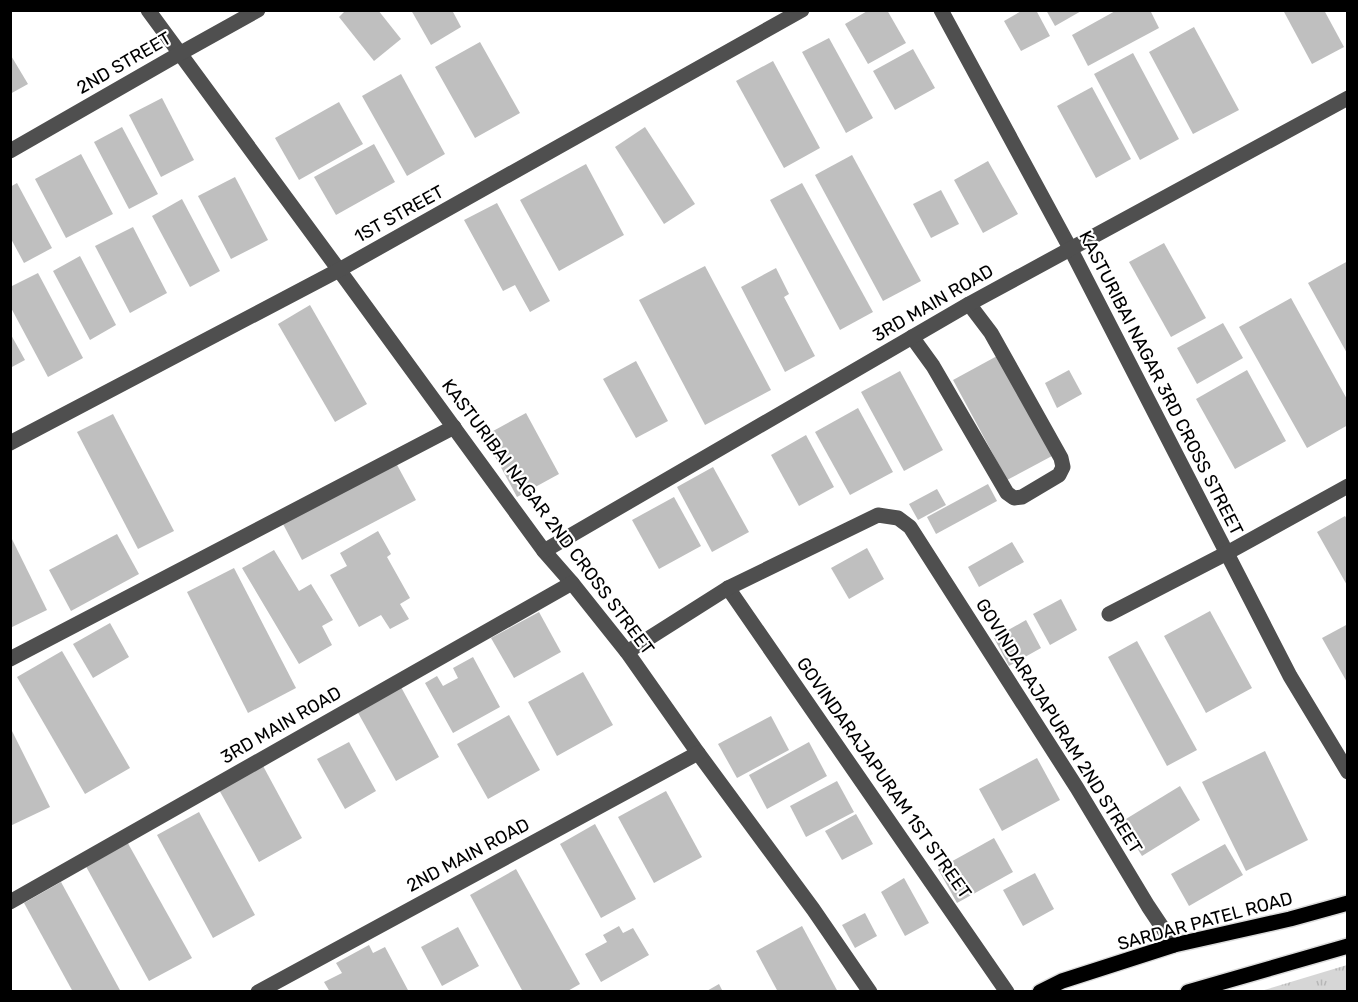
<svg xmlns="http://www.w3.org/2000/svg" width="1358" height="1002" font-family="Rubik,sans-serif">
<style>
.park{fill:url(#park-tufts)}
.building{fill:#bfbfbf}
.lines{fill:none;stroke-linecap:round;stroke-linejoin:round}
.major-casing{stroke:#dbdbdb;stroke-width:18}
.minor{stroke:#4f4f4f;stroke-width:15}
.major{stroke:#000;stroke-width:15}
.labels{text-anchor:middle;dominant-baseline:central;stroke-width:4.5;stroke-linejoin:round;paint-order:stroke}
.street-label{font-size:18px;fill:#000;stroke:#fff}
</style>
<defs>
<pattern id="park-tufts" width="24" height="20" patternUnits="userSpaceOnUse" patternTransform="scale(1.5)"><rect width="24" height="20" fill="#d6d6d6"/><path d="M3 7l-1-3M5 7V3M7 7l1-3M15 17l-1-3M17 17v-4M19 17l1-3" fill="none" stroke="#b6b6b6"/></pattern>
</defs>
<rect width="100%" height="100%" fill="#fff"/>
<!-- park -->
<path class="park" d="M 1347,965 L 1347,991 L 1261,991 Z"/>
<!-- building -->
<g class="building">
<path d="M 346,10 L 378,10 L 401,39 L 374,61 L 339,17 Z"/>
<path d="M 411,10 L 452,10 L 461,27 L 431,45 Z"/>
<path d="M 869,10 L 887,10 L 906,43 L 868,64 L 845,24 Z"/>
<path d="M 1023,10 L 1036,10 L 1050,36 L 1021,51 L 1004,21 Z"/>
<path d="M 1046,10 L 1083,10 L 1055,26 Z"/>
<path d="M 1117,10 L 1150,10 L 1159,28 L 1088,66 L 1072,35 Z"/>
<path d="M 1283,10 L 1324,10 L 1344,47 L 1312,64 Z"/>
<path d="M 1194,27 L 1239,110 L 1193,134 L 1149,52 Z"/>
<path d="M 829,38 L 873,118 L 846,133 L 802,52 Z"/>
<path d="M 480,42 L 520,113 L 475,138 L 435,67 Z"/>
<path d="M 913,49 L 935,88 L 895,110 L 873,71 Z"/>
<path d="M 1133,53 L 1179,139 L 1140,160 L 1094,74 Z"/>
<path d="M 10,54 L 28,84 L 10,94 Z"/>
<path d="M 773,61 L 820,148 L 784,168 L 736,81 Z"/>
<path d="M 401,74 L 445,154 L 407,176 L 362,96 Z"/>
<path d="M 1092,87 L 1131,159 L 1096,178 L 1057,106 Z"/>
<path d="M 162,98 L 194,160 L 161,177 L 129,115 Z"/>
<path d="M 339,102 L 363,144 L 299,180 L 275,138 Z"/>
<path d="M 122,127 L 158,194 L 129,209 L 94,142 Z"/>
<path d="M 645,127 L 695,204 L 664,224 L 615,147 Z"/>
<path d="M 374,144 L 395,182 L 336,215 L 314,177 Z"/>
<path d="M 81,154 L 113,214 L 66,238 L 35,179 Z"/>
<path d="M 852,155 L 921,281 L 883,301 L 815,175 Z"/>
<path d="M 988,161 L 1018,214 L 983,233 L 954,180 Z"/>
<path d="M 586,164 L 624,235 L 559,271 L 520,200 Z"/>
<path d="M 235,177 L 268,240 L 231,259 L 198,196 Z"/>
<path d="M 17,183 L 52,248 L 24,263 L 10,237 L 10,187 Z"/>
<path d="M 802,183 L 873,312 L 840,330 L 770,200 Z"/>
<path d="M 941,190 L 959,224 L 931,238 L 913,204 Z"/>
<path d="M 182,199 L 220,271 L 190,287 L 152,216 Z"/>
<path d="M 497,203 L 550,301 L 530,312 L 515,285 L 503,291 L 464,220 Z"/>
<path d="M 133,227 L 167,293 L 130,313 L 95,246 Z"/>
<path d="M 1164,243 L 1206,318 L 1171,337 L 1129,262 Z"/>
<path d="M 80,256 L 116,325 L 90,340 L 53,271 Z"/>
<path d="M 1348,261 L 1348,355 L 1308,283 Z"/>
<path d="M 705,266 L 771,390 L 705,425 L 639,300 Z"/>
<path d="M 776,268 L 789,294 L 784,297 L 815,356 L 785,372 L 741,287 Z"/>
<path d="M 38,273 L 83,358 L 48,377 L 10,306 L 10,287 Z"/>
<path d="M 1291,298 L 1348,401 L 1348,425 L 1307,448 L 1239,327 Z"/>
<path d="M 310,305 L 367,404 L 335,422 L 278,324 Z"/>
<path d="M 1223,323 L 1243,358 L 1197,384 L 1177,348 Z"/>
<path d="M 10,333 L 25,360 L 10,368 Z"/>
<path d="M 997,356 L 1052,456 L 1007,480 L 953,380 Z"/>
<path d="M 636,361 L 668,421 L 636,438 L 603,379 Z"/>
<path d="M 1069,370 L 1082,394 L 1057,408 L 1045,383 Z"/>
<path d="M 1247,370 L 1286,441 L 1235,469 L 1196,399 Z"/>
<path d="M 900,371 L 943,450 L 904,471 L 861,392 Z"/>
<path d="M 858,408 L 893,472 L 850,495 L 815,432 Z"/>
<path d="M 526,413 L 559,474 L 517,497 L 484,436 Z"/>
<path d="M 113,414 L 174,531 L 138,549 L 77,432 Z"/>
<path d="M 806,435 L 834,487 L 799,506 L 771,455 Z"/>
<path d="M 396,463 L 416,500 L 302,560 L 283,524 Z"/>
<path d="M 713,467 L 749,532 L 712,552 L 677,487 Z"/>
<path d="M 988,484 L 997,501 L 936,534 L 927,517 Z"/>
<path d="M 937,489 L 946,505 L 918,520 L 909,504 Z"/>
<path d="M 674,497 L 701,546 L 659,569 L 632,520 Z"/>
<path d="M 1345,516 L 1348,521 L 1348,587 L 1317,532 Z"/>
<path d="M 378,531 L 391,554 L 387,557 L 410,598 L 400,604 L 409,619 L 390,629 L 381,615 L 359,627 L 330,575 L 347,566 L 340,553 Z"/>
<path d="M 117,534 L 139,574 L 71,611 L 49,570 Z"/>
<path d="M 10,535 L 47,610 L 10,628 Z"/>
<path d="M 1012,542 L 1024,562 L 979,587 L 968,567 Z"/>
<path d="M 867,548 L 884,579 L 849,599 L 831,568 Z"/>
<path d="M 274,550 L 299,591 L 311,584 L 333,620 L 322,626 L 332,645 L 299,664 L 242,568 Z"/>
<path d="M 234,568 L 296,688 L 248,713 L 187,592 Z"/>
<path d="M 1061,599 L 1077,630 L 1050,645 L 1033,614 Z"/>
<path d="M 1210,611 L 1252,688 L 1206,713 L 1164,636 Z"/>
<path d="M 539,612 L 561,652 L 514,678 L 491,638 Z"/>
<path d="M 1026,620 L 1041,648 L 1009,666 L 994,638 Z"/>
<path d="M 110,623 L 129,657 L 93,678 L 73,644 Z"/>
<path d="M 1348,624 L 1348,684 L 1322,638 Z"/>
<path d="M 1137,641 L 1197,750 L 1167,766 L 1108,657 Z"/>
<path d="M 62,651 L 130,768 L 85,794 L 17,677 Z"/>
<path d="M 473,657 L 500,707 L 453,733 L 425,683 L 437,676 L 443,686 L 458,678 L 453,668 Z"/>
<path d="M 583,672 L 613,725 L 557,756 L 528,702 Z"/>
<path d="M 401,687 L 439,757 L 396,781 L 357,711 Z"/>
<path d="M 509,715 L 540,770 L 488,799 L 457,744 Z"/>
<path d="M 771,716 L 789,750 L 737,778 L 718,744 Z"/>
<path d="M 10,727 L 50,807 L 10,826 Z"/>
<path d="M 349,742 L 376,791 L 345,809 L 317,759 Z"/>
<path d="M 809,742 L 827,776 L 767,809 L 749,775 Z"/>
<path d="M 1265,751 L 1308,840 L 1246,871 L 1202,782 Z"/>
<path d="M 1037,758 L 1060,800 L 1002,831 L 979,789 Z"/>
<path d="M 262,764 L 302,838 L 259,862 L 218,788 Z"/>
<path d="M 837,781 L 854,812 L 806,837 L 790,806 Z"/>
<path d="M 1180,786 L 1200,820 L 1142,856 L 1121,822 Z"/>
<path d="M 666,791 L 702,857 L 654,883 L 618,817 Z"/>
<path d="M 199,812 L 255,915 L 213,938 L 157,835 Z"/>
<path d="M 856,814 L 873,844 L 842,860 L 825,831 Z"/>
<path d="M 595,824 L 636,899 L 601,918 L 560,844 Z"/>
<path d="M 125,838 L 192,958 L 149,981 L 83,861 Z"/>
<path d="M 994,838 L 1013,872 L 957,903 L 938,869 Z"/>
<path d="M 1225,844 L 1243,875 L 1189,906 L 1171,874 Z"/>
<path d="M 516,869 L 580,984 L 566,992 L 523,992 L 470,895 Z"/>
<path d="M 1035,873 L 1054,909 L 1023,926 L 1003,890 Z"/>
<path d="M 904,878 L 929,923 L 905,936 L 881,892 Z"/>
<path d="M 61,882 L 121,992 L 73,992 L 24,903 Z"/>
<path d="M 865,913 L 877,936 L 855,948 L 842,925 Z"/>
<path d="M 619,926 L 623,933 L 633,928 L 649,955 L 601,982 L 585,954 L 607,942 L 603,935 Z"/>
<path d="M 802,926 L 838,992 L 778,992 L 756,951 Z"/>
<path d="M 458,927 L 479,966 L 442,986 L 421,947 Z"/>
<path d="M 369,945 L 373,953 L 385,947 L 409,992 L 330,992 L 324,982 L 342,973 L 336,963 Z"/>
<path d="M 719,984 L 723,992 L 705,992 Z"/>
</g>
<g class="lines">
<defs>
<g id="major">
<path d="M 1040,992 L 1062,981 L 1174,945 L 1290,919 L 1348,903"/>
<path d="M 1188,992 L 1348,946"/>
</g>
</defs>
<!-- major casing -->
<use href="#major" class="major-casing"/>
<!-- minor -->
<g class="minor">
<path d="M 148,10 L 339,270 L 544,551 L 572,583 L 627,652 L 698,753 L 813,909 L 870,992"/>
<path d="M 941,10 L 1070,248 L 1290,676 L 1348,772"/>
<path d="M 10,151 L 179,54 L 258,10"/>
<path d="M 912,337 L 933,366 L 1007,493 L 1014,498 L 1022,497 L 1059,475 L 1063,467 L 1061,458 L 991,333 L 969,304"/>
<path d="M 10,443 L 339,270 L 802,10"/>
<path d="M 544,551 L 969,304 L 1348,98"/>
<path d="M 728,588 L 1007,992"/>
<path d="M 1109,614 L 1227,553 L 1348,486"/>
<path d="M 627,652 L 728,588 L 878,515 L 898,518 L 910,527 L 1077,788 L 1148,906 L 1174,945"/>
<path d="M 10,659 L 454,427"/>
<path d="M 10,902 L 572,583"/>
<path d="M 258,992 L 698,753"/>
</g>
<!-- major -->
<use href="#major" class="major"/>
</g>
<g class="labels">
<!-- street labels -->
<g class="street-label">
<text transform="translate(124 63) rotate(-30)">2ND STREET</text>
<text transform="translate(399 214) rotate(-29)">1ST STREET</text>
<text transform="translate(933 303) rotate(-30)">3RD MAIN ROAD</text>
<text transform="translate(1161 383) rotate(63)">KASTURIBAI NAGAR 3RD CROSS STREET</text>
<text transform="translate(548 517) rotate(53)">KASTURIBAI NAGAR 2ND CROSS STREET</text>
<text transform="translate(281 725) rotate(-30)">3RD MAIN ROAD</text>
<text transform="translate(1059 726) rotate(58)">GOVINDARAJAPURAM 2ND STREET</text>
<text transform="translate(884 778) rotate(55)">GOVINDARAJAPURAM 1ST STREET</text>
<text transform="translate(468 855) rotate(-28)">2ND MAIN ROAD</text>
<text transform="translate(1205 921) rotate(-15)">SARDAR PATEL ROAD</text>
</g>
</g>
<!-- border -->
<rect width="1358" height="1002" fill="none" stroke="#000000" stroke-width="24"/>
</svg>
